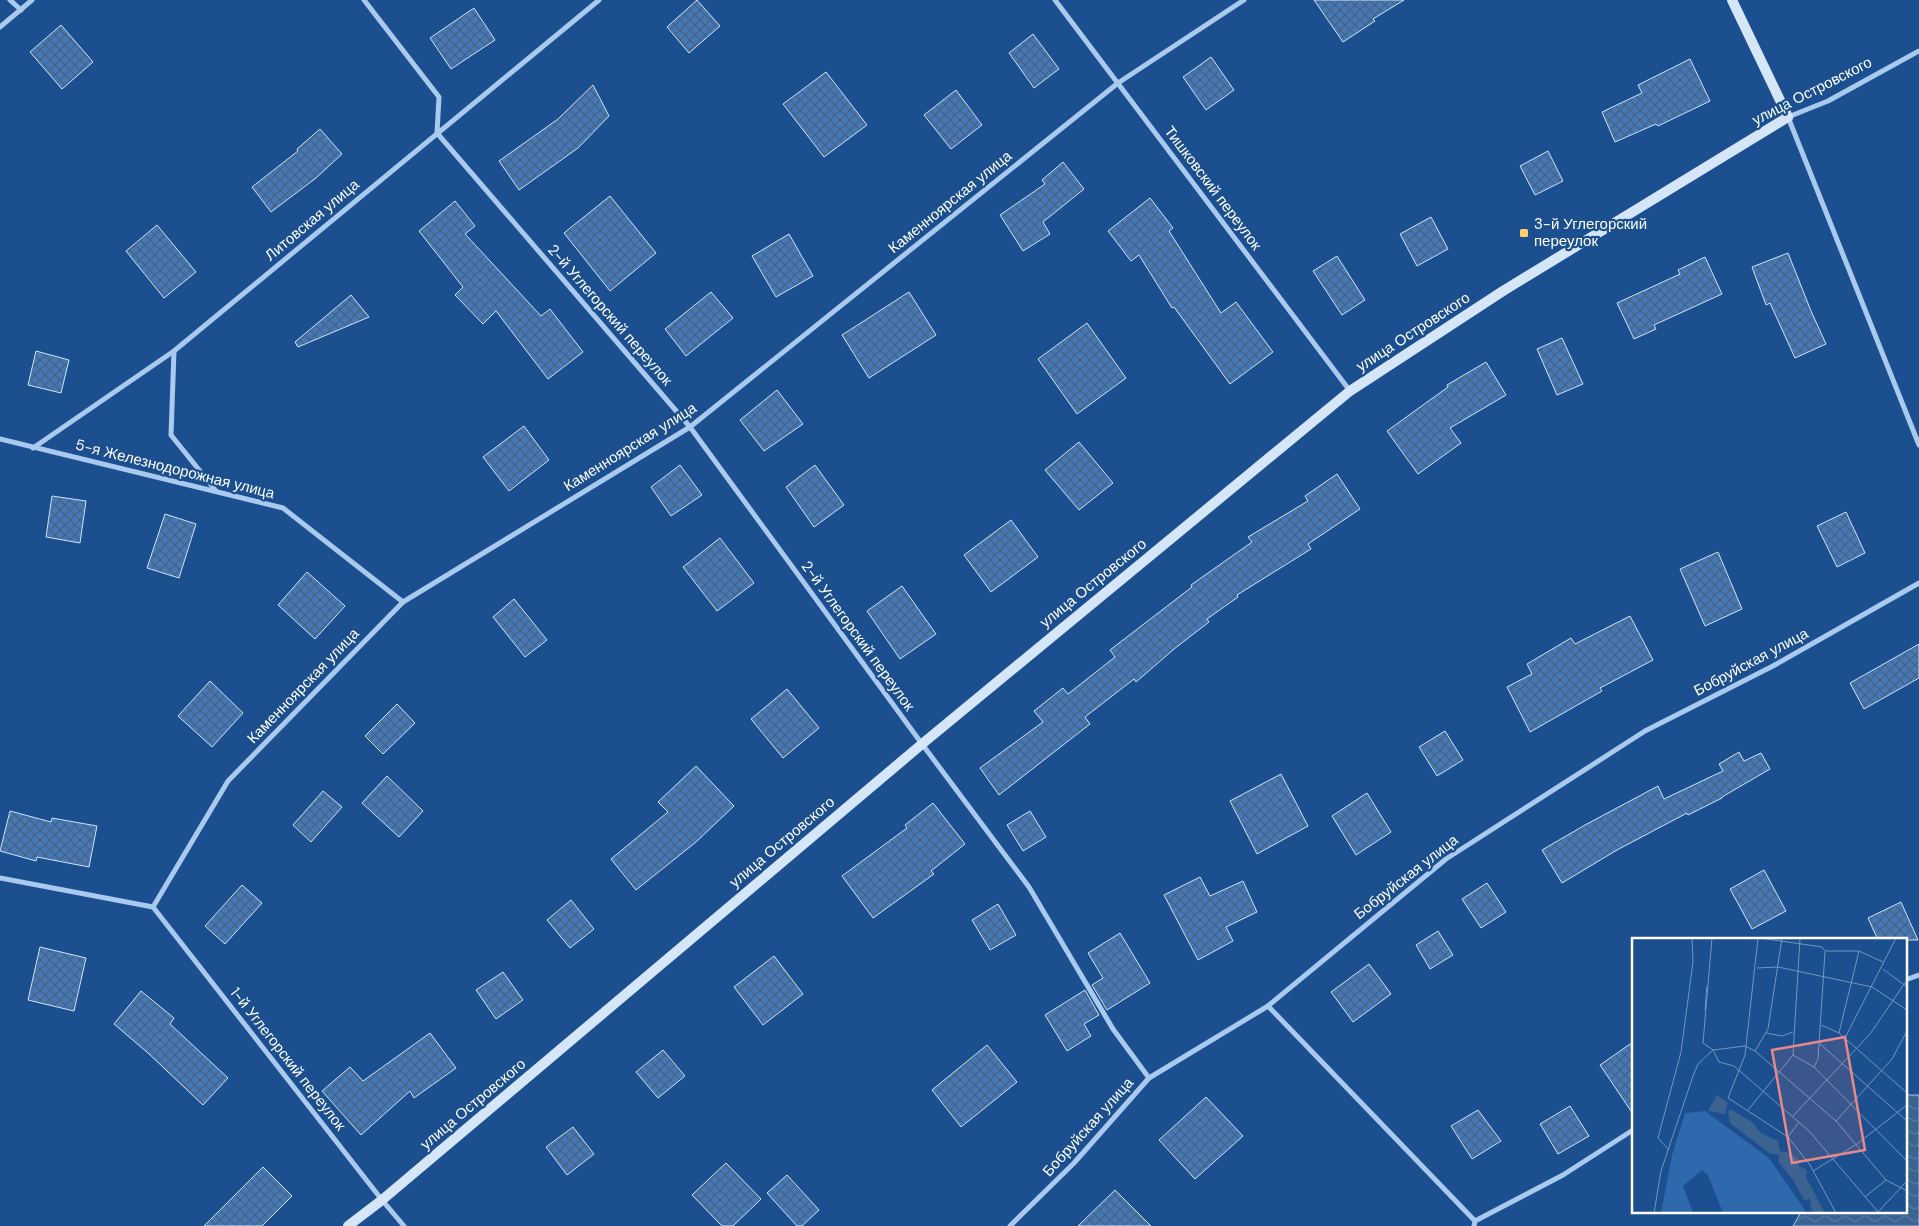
<svg xmlns="http://www.w3.org/2000/svg" width="1919" height="1226" font-family="'DM Sans',sans-serif">
<style>
.water{fill:url(#water-waves);stroke:#9cc4f0}
.building{fill:url(#building-cross-hatch);stroke:#cfe3fa}
.lines{fill:none;stroke-linecap:round;stroke-linejoin:round}
.street{stroke:#a9c9ee;stroke-width:5}
.secondary{stroke:#d6e6fa;stroke-width:10}
.poi-dot{fill:#ffd166;stroke:#1b4f8f;stroke-width:2}
.labels{text-anchor:middle;dominant-baseline:central;stroke-width:4.5;stroke-linejoin:round;paint-order:stroke}
.street-label{font-size:15px;fill:#fff;stroke:#1b4f8f}
.poi-label{font-size:15px;fill:#fff;stroke:#1b4f8f;text-anchor:start}
.inset-road{fill:none;stroke:#7695bc;stroke-width:1}
.view{fill:#e88989;fill-opacity:0.15;stroke:#e88989;stroke-width:2.5}
.inset-edge{fill:none;stroke:#fff;stroke-width:2.5}
</style>
<defs>
<pattern id="water-waves" width="16" height="10" patternUnits="userSpaceOnUse" patternTransform="scale(1.25)"><rect width="16" height="10" fill="#3c6290"/><path d="M0 5q4-4 8 0t8 0" fill="none" stroke="#597aa1"/></pattern>
<pattern id="building-cross-hatch" width="8" height="8" patternUnits="userSpaceOnUse" patternTransform="scale(1.25)"><rect width="8" height="8" fill="#4478b7"/><path d="M0 0l8 8M0 8l8-8" fill="none" stroke="#486282"/></pattern>
</defs>
<rect width="100%" height="100%" fill="#1b4f8f"/>
<!-- water -->
<path class="water" d="M 1905,1095 L 1919,1095 L 1919,1226 L 1793,1226 L 1801,1212 L 1905,1212 Z"/>
<!-- building -->
<g class="building">
<path d="M 697,0 L 720,26 L 689,53 L 667,27 Z"/>
<path d="M 1314,0 L 1404,0 L 1373,19 L 1375,21 L 1343,42 Z"/>
<path d="M 474,8 L 495,40 L 451,69 L 430,38 Z"/>
<path d="M 61,25 L 93,62 L 62,89 L 30,52 Z"/>
<path d="M 1033,34 L 1059,69 L 1034,88 L 1009,53 Z"/>
<path d="M 1211,57 L 1234,90 L 1206,110 L 1183,77 Z"/>
<path d="M 1690,59 L 1710,101 L 1658,126 L 1656,124 L 1615,142 L 1602,112 L 1642,93 L 1638,85 Z"/>
<path d="M 826,72 L 867,125 L 824,157 L 783,104 Z"/>
<path d="M 593,85 L 609,116 L 578,148 L 519,190 L 499,161 L 558,119 Z"/>
<path d="M 956,90 L 982,125 L 951,149 L 924,115 Z"/>
<path d="M 320,129 L 342,154 L 316,178 L 271,212 L 252,187 L 298,151 L 297,149 Z"/>
<path d="M 1548,151 L 1563,181 L 1535,195 L 1520,166 Z"/>
<path d="M 1063,162 L 1084,189 L 1043,222 L 1050,234 L 1023,251 L 1000,215 L 1045,184 L 1042,180 Z"/>
<path d="M 610,196 L 656,253 L 610,291 L 564,233 Z"/>
<path d="M 1150,198 L 1173,228 L 1169,231 L 1221,313 L 1236,302 L 1273,352 L 1230,384 L 1174,307 L 1172,308 L 1139,255 L 1131,261 L 1108,231 Z"/>
<path d="M 455,201 L 475,226 L 465,234 L 541,316 L 550,309 L 583,352 L 548,379 L 496,311 L 483,324 L 455,295 L 463,287 L 419,231 Z"/>
<path d="M 1431,217 L 1448,249 L 1417,266 L 1400,234 Z"/>
<path d="M 157,225 L 196,272 L 164,298 L 126,251 Z"/>
<path d="M 789,234 L 813,276 L 776,297 L 752,256 Z"/>
<path d="M 1788,253 L 1811,311 L 1826,344 L 1795,358 L 1770,303 L 1766,305 L 1752,267 Z"/>
<path d="M 1337,256 L 1365,300 L 1342,315 L 1313,271 Z"/>
<path d="M 1705,257 L 1722,294 L 1654,325 L 1656,329 L 1634,339 L 1617,303 L 1680,274 L 1678,270 Z"/>
<path d="M 711,292 L 733,318 L 686,356 L 665,329 Z"/>
<path d="M 909,292 L 936,335 L 869,378 L 842,335 Z"/>
<path d="M 351,295 L 369,317 L 298,347 L 295,342 Z"/>
<path d="M 1087,323 L 1126,378 L 1077,414 L 1038,359 Z"/>
<path d="M 1562,338 L 1583,384 L 1557,395 L 1537,349 Z"/>
<path d="M 36,351 L 69,360 L 61,393 L 28,385 Z"/>
<path d="M 1486,362 L 1506,395 L 1450,428 L 1461,443 L 1418,474 L 1387,431 L 1448,387 L 1447,385 Z"/>
<path d="M 777,390 L 803,424 L 764,451 L 740,420 Z"/>
<path d="M 524,426 L 549,460 L 509,491 L 483,457 Z"/>
<path d="M 1079,442 L 1113,483 L 1079,510 L 1045,470 Z"/>
<path d="M 680,465 L 702,495 L 671,516 L 651,487 Z"/>
<path d="M 815,465 L 844,505 L 814,527 L 786,487 Z"/>
<path d="M 1337,474 L 1360,509 L 1308,544 L 1311,549 L 1237,595 L 1238,597 L 1207,619 L 1209,622 L 1174,649 L 1136,682 L 1134,679 L 1085,717 L 1090,724 L 999,795 L 980,768 L 1043,722 L 1034,711 L 1063,688 L 1068,694 L 1115,657 L 1110,650 L 1192,587 L 1191,585 L 1252,542 L 1248,537 L 1308,501 L 1305,496 Z"/>
<path d="M 52,496 L 86,501 L 80,543 L 46,537 Z"/>
<path d="M 1846,512 L 1865,553 L 1837,567 L 1817,526 Z"/>
<path d="M 165,514 L 196,524 L 179,578 L 147,568 Z"/>
<path d="M 1011,520 L 1038,557 L 991,592 L 964,555 Z"/>
<path d="M 720,538 L 754,583 L 717,611 L 683,567 Z"/>
<path d="M 1718,552 L 1742,609 L 1705,626 L 1680,569 Z"/>
<path d="M 307,572 L 345,606 L 315,639 L 278,605 Z"/>
<path d="M 902,586 L 936,634 L 900,659 L 867,611 Z"/>
<path d="M 514,599 L 547,640 L 525,657 L 493,617 Z"/>
<path d="M 1630,616 L 1653,660 L 1600,688 L 1602,691 L 1530,732 L 1507,687 L 1532,674 L 1527,664 L 1571,638 L 1575,644 Z"/>
<path d="M 1919,644 L 1919,678 L 1864,709 L 1850,683 Z"/>
<path d="M 210,681 L 243,713 L 212,747 L 178,716 Z"/>
<path d="M 787,689 L 819,728 L 783,758 L 751,719 Z"/>
<path d="M 397,704 L 415,723 L 383,754 L 365,736 Z"/>
<path d="M 1445,731 L 1463,760 L 1437,776 L 1419,747 Z"/>
<path d="M 1739,752 L 1744,761 L 1761,753 L 1770,769 L 1722,797 L 1722,798 L 1688,815 L 1687,813 L 1617,850 L 1562,883 L 1542,850 L 1585,825 L 1658,786 L 1664,799 L 1723,771 L 1719,764 Z"/>
<path d="M 696,766 L 734,806 L 696,842 L 636,890 L 611,859 L 668,812 L 658,802 Z"/>
<path d="M 1281,774 L 1308,826 L 1257,854 L 1230,801 Z"/>
<path d="M 387,776 L 423,811 L 399,837 L 362,803 Z"/>
<path d="M 323,791 L 342,807 L 311,842 L 293,825 Z"/>
<path d="M 1367,793 L 1391,832 L 1356,855 L 1332,816 Z"/>
<path d="M 933,803 L 965,844 L 931,871 L 934,874 L 873,918 L 842,876 L 907,828 L 905,825 Z"/>
<path d="M 10,811 L 51,822 L 52,818 L 97,826 L 89,867 L 37,857 L 36,861 L 0,851 Z"/>
<path d="M 1030,811 L 1046,837 L 1023,851 L 1007,825 Z"/>
<path d="M 1764,870 L 1786,911 L 1752,929 L 1730,889 Z"/>
<path d="M 1200,877 L 1210,896 L 1243,881 L 1257,912 L 1226,927 L 1233,941 L 1198,960 L 1164,895 Z"/>
<path d="M 1487,883 L 1506,912 L 1481,928 L 1462,899 Z"/>
<path d="M 242,885 L 262,903 L 225,944 L 205,926 Z"/>
<path d="M 571,900 L 594,929 L 570,948 L 547,920 Z"/>
<path d="M 1901,902 L 1918,940 L 1878,940 L 1868,918 Z"/>
<path d="M 998,904 L 1016,935 L 990,950 L 972,920 Z"/>
<path d="M 1438,931 L 1453,955 L 1430,969 L 1416,945 Z"/>
<path d="M 1120,933 L 1150,983 L 1107,1010 L 1092,985 L 1103,978 L 1088,953 Z"/>
<path d="M 40,947 L 86,958 L 74,1011 L 28,1000 Z"/>
<path d="M 774,956 L 803,994 L 763,1025 L 734,987 Z"/>
<path d="M 1369,964 L 1391,994 L 1353,1022 L 1331,992 Z"/>
<path d="M 503,972 L 523,1000 L 496,1019 L 476,990 Z"/>
<path d="M 1085,990 L 1099,1015 L 1084,1024 L 1091,1036 L 1067,1051 L 1045,1015 Z"/>
<path d="M 141,991 L 174,1018 L 170,1024 L 228,1078 L 203,1105 L 148,1053 L 114,1024 Z"/>
<path d="M 430,1033 L 456,1068 L 414,1098 L 410,1091 L 361,1135 L 322,1091 L 350,1067 L 363,1081 Z"/>
<path d="M 1633,1042 L 1633,1114 L 1600,1065 Z"/>
<path d="M 987,1045 L 1017,1082 L 961,1127 L 932,1090 Z"/>
<path d="M 663,1050 L 685,1076 L 658,1098 L 636,1072 Z"/>
<path d="M 1206,1097 L 1243,1136 L 1195,1179 L 1159,1140 Z"/>
<path d="M 1570,1106 L 1589,1136 L 1558,1154 L 1540,1124 Z"/>
<path d="M 1478,1110 L 1501,1141 L 1472,1159 L 1451,1126 Z"/>
<path d="M 573,1127 L 594,1154 L 567,1175 L 546,1147 Z"/>
<path d="M 726,1163 L 761,1199 L 733,1226 L 722,1226 L 692,1195 Z"/>
<path d="M 263,1167 L 292,1196 L 262,1226 L 204,1226 Z"/>
<path d="M 787,1175 L 819,1210 L 802,1226 L 797,1226 L 767,1193 Z"/>
<path d="M 1115,1190 L 1151,1226 L 1078,1226 Z"/>
</g>
<g class="lines">
<!-- street -->
<g class="street">
<path d="M 10,0 L 21,10"/>
<path d="M 364,0 L 439,97 L 437,133 L 690,427 L 922,744 L 1029,887 L 1113,1029 L 1149,1078"/>
<path d="M 1055,0 L 1350,391"/>
<path d="M 0,27 L 32,0"/>
<path d="M 1919,51 L 1828,101 L 1788,117 L 1919,445"/>
<path d="M 174,351 L 171,435 L 216,491"/>
<path d="M 0,439 L 283,508 L 403,602"/>
<path d="M 33,448 L 174,351 L 599,0"/>
<path d="M 0,878 L 153,907"/>
<path d="M 153,907 L 228,781 L 403,602 L 690,427 L 1118,83 L 1244,0"/>
<path d="M 153,907 L 382,1200 L 404,1226"/>
<path d="M 1905,980 L 1919,975"/>
<path d="M 1268,1006 L 1475,1221"/>
<path d="M 1010,1226 L 1074,1163 L 1149,1078 L 1268,1006 L 1446,859 L 1645,731 L 1773,666 L 1919,583"/>
<path d="M 1474,1226 L 1475,1221 L 1563,1175 L 1633,1130"/>
</g>
<!-- secondary -->
<path class="secondary" d="M 348,1226 L 382,1200 L 922,744 L 1350,391 L 1503,291 L 1788,117 L 1732,0"/>
</g>
<!-- markers -->
<rect class="poi-dot" x="1519" y="228" width="10" height="10" rx="2.5"/>
<g class="labels">
<!-- street labels -->
<g class="street-label">
<text transform="translate(1812 91) rotate(-27)">улица Островского</text>
<text transform="translate(1213 188) rotate(53)">Тишковский переулок</text>
<text transform="translate(950 202) rotate(-39)">Каменноярская улица</text>
<text transform="translate(312 220) rotate(-40)">Литовская улица</text>
<text transform="translate(610 315) rotate(49)">2-й Углегорский переулок</text>
<text transform="translate(1413 332) rotate(-33)">улица Островского</text>
<text transform="translate(630 447) rotate(-32)">Каменноярская улица</text>
<text transform="translate(175 469) rotate(14)">5-я Железнодорожная улица</text>
<text transform="translate(1093 583) rotate(-39)">улица Островского</text>
<text transform="translate(858 636) rotate(54)">2-й Углегорский переулок</text>
<text transform="translate(1751 662) rotate(-28)">Бобруйская улица</text>
<text transform="translate(303 686) rotate(-46)">Каменноярская улица</text>
<text transform="translate(782 842) rotate(-40)">улица Островского</text>
<text transform="translate(1406 877) rotate(-38)">Бобруйская улица</text>
<text transform="translate(288 1059) rotate(52)">1-й Углегорский переулок</text>
<text transform="translate(473 1104) rotate(-40)">улица Островского</text>
<text transform="translate(1088 1127) rotate(-48)">Бобруйская улица</text>
</g>
<!-- poi labels -->
<g class="poi-label">
<text x="1534" y="224">3-й Углегорский<tspan x="1534" dy="17">переулок</tspan></text>
</g>
</g>
<!-- overview -->
<g transform="translate(1632 938)">
<rect width="275" height="275" fill="#1b4f8f"/>
<path d="M 73,173 L 137,220 L 173,272 L 171,275 L 91,275 L 76,237 L 70,232 L 51,248 L 61,275 L 29,275 L 40,217 L 53,175 Z" fill="#2e69ad"/>
<path d="M 85,157 L 96,165 L 93,176 L 76,173 ZM 100,172 L 120,184 L 129,195 L 146,203 L 148,213 L 158,215 L 168,223 L 167,228 L 175,232 L 174,239 L 193,275 L 180,275 L 178,261 L 172,262 L 161,242 L 147,225 L 147,217 L 137,215 L 98,185 L 96,173 Z" fill="#3c6290"/>
<path class="inset-road" d="M 80,0 L 71,105 L 81,112 L 113,108 L 123,113 L 204,183 L 254,242 L 275,253M 126,0 L 113,117 L 96,160 L 156,199 L 178,227 L 204,275M 128,0 L 190,9 L 193,13 L 227,13 L 251,24M 125,30 L 146,29 L 240,49 L 275,72M 251,31 L 275,49M 73,72 L 75,48M 189,87 L 207,95 L 275,155M 134,95 L 150,98 L 161,94M 207,95 L 227,13M 213,100 L 264,0M 187,105 L 275,183M 123,113 L 136,91 L 150,0M 161,117 L 182,129 L 275,223M 161,117 L 168,0M 182,129 L 186,121 L 193,14M 116,172 L 161,117M 161,178 L 238,96 L 275,42M 204,183 L 260,121 L 275,93M 156,199 L 167,184M 37,212 L 26,200 L 49,114 L 61,24 L 60,0M 181,233 L 225,206 L 275,167M 233,259 L 254,242M 22,275 L 29,233 L 61,138 L 66,126 L 81,112 L 87,124 L 102,128 L 177,193 L 247,275M 245,275 L 275,243"/>
<path class="view" d="M 213,99 L 233,212 L 160,225 L 140,112 Z"/>
<rect width="275" height="275" class="inset-edge"/>
</g>
</svg>
